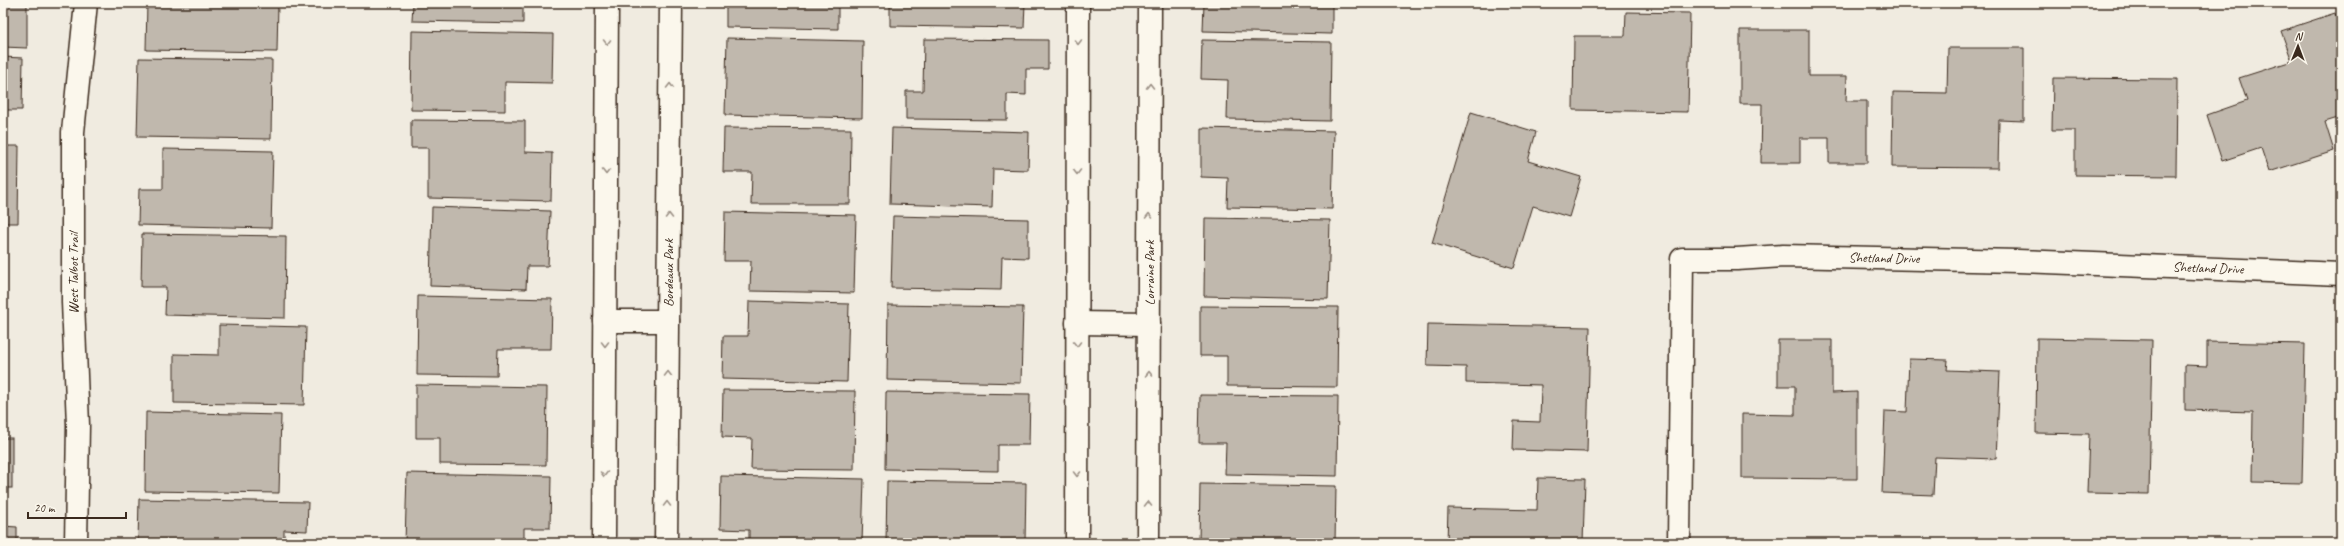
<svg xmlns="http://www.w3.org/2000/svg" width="2344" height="546" font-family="Caveat,sans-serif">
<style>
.building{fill:#c0b8ad;stroke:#3b2a1e}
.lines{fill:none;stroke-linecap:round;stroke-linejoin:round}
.minor-casing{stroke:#3b2a1e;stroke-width:25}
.minor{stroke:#fbf7ec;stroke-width:22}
.oneway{stroke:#9b9085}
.labels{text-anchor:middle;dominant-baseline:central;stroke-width:3.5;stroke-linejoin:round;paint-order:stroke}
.street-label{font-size:14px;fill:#3b2a1e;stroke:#fbf7ec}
</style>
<rect width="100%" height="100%" fill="#f0ebe0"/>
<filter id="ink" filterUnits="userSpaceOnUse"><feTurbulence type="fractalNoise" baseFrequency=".025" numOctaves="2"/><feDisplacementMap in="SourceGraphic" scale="8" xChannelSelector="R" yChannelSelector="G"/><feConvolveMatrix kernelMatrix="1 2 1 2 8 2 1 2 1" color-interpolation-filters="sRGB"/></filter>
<g filter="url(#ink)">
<!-- building -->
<g class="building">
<path d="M 3,3 L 27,3 L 27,48 L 3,47 Z"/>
<path d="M 147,3 L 278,3 L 277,52 L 146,50 Z"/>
<path d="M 413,3 L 523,3 L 523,23 L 412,21 Z"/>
<path d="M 726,3 L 859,3 L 838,3 L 838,29 L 726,27 Z"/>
<path d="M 890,3 L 1025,3 L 1024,28 L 890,26 Z"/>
<path d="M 1204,3 L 1332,3 L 1332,34 L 1203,31 Z"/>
<path d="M 1626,12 L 1690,13 L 1688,112 L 1573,110 L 1574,36 L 1625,36 Z"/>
<path d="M 2335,13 L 2341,32 L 2341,117 L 2325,122 L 2334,151 L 2269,172 L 2261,148 L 2222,161 L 2207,115 L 2247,101 L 2239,78 L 2292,61 L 2281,31 Z"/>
<path d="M 1740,30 L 1809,30 L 1809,76 L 1847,76 L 1846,101 L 1867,101 L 1867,163 L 1829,163 L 1829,138 L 1800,138 L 1800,163 L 1761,163 L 1762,104 L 1740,104 Z"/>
<path d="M 412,31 L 553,34 L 552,83 L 505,82 L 505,111 L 411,110 Z"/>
<path d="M 727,38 L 863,41 L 862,118 L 725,115 Z"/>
<path d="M 924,39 L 1048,40 L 1048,69 L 1026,69 L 1026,95 L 1007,94 L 1007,120 L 906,119 L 906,91 L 923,91 Z"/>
<path d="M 1202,40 L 1331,42 L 1330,121 L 1227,119 L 1228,80 L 1201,79 Z"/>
<path d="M 1948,48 L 2024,48 L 2024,121 L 1999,120 L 1998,168 L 1892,167 L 1893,92 L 1947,93 Z"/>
<path d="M 3,57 L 23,58 L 22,110 L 3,110 Z"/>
<path d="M 139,58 L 272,60 L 271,139 L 137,137 Z"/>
<path d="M 2053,78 L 2177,79 L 2176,176 L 2075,175 L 2075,130 L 2052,130 Z"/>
<path d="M 1471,112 L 1536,132 L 1528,161 L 1581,177 L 1569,217 L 1533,206 L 1514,268 L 1432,243 Z"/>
<path d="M 411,120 L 525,121 L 525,152 L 552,153 L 551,201 L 428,198 L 428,148 L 411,148 Z"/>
<path d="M 724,128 L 851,129 L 850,204 L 751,204 L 752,172 L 723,172 Z"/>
<path d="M 892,128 L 1029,132 L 1028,170 L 993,169 L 992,207 L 890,204 Z"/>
<path d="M 1201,128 L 1334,131 L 1332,209 L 1227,207 L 1228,178 L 1201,177 Z"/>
<path d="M 3,146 L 19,146 L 18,223 L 3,223 Z"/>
<path d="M 163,149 L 273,151 L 271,228 L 138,225 L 139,189 L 163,189 Z"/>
<path d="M 432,207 L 550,211 L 548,266 L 527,266 L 526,289 L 430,286 Z"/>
<path d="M 725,212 L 856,215 L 854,293 L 750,291 L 751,261 L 724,261 Z"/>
<path d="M 893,216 L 1028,219 L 1028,258 L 1002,257 L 1001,290 L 891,288 Z"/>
<path d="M 1205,218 L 1330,220 L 1328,299 L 1204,296 Z"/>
<path d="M 142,234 L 286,236 L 285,318 L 165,315 L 166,287 L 141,287 Z"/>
<path d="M 418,296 L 552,299 L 551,349 L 498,349 L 497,376 L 417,375 Z"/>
<path d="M 749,301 L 849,304 L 847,382 L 722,379 L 723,336 L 748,336 Z"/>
<path d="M 888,305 L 1023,307 L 1021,383 L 887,380 Z"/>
<path d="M 1200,306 L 1338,307 L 1337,387 L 1227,386 L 1227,356 L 1200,356 Z"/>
<path d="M 1428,324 L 1590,327 L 1587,452 L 1513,450 L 1514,421 L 1540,422 L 1541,385 L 1466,383 L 1466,367 L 1427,366 Z"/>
<path d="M 219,325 L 306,327 L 304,405 L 174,403 L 174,354 L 219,355 Z"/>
<path d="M 2037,338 L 2152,340 L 2149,494 L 2087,493 L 2089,434 L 2036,433 Z"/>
<path d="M 1778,340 L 1832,340 L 1832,393 L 1857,392 L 1857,479 L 1742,478 L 1742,414 L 1795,415 L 1795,386 L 1778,386 Z"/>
<path d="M 2207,342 L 2305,344 L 2302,483 L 2252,482 L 2253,412 L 2185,410 L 2185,365 L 2207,366 Z"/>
<path d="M 1909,359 L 1948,360 L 1947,370 L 2000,372 L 1996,459 L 1935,457 L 1933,495 L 1882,493 L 1885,411 L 1907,412 Z"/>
<path d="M 416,385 L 547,387 L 546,465 L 440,464 L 440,438 L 416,438 Z"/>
<path d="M 723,390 L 855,391 L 854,470 L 751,469 L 752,438 L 722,437 Z"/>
<path d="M 886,392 L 1030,394 L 1029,445 L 998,445 L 998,471 L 885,469 Z"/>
<path d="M 1200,395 L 1338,396 L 1337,476 L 1225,474 L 1226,443 L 1199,443 Z"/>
<path d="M 146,412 L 281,415 L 279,493 L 145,491 Z"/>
<rect x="3" y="438" width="9" height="50"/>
<path d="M 407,473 L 551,476 L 550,528 L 524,528 L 524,543 L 405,543 Z"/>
<path d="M 721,476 L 864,479 L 862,543 L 749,543 L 749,530 L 720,529 Z"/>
<path d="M 1538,478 L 1585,479 L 1583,543 L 1447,543 L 1448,508 L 1537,510 Z"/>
<path d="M 887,481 L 1026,483 L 1025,543 L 886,543 Z"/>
<path d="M 1200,484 L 1336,486 L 1335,543 L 1199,543 Z"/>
<path d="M 139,499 L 308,502 L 307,531 L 284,530 L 284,543 L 138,543 Z"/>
<path d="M 3,526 L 17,527 L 17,543 L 3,543 Z"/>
</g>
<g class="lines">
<defs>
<g id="minor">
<path d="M 605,321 L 668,321"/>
<path d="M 1077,323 L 1149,324"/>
<path d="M 76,543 L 78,425 L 73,302 L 73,132 L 86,3"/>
<path d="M 604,543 L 607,3"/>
<path d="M 666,543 L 671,3"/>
<path d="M 1077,543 L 1078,3"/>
<path d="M 1148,543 L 1150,3"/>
<path d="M 1679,543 L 1682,259 L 1737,259 L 1783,256 L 2018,261 L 2341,274"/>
</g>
</defs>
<!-- minor casing -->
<use href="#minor" class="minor-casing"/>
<!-- minor -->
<use href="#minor" class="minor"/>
</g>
<!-- one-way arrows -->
<defs><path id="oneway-chevron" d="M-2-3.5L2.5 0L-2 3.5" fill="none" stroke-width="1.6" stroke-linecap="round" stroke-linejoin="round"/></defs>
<g class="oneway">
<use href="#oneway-chevron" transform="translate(607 42) rotate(90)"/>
<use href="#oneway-chevron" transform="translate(1078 42) rotate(90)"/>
<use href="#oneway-chevron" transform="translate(670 86) rotate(-90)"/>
<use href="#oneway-chevron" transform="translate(1150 86) rotate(-90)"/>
<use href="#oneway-chevron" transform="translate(606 172) rotate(90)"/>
<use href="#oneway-chevron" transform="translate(1077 172) rotate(90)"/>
<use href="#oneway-chevron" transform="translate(669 216) rotate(-90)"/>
<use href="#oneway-chevron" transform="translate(1149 216) rotate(-90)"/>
<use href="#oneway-chevron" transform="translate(605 344) rotate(90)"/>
<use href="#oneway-chevron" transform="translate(1077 344) rotate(90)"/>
<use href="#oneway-chevron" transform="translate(668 374) rotate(-90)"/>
<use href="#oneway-chevron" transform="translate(1149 374) rotate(-90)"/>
<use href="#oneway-chevron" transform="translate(604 474) rotate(90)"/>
<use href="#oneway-chevron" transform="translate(1077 474) rotate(90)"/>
<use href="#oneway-chevron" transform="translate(667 504) rotate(-90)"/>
<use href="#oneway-chevron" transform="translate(1148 504) rotate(-90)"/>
</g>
</g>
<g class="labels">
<!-- street labels -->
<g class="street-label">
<text transform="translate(1884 258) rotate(1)">Shetland Drive</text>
<text transform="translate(2208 268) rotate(2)">Shetland Drive</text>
<text transform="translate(73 273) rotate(-90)">West Talbot Trail</text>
<text transform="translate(668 273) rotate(-90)">Bordeaux Park</text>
<text transform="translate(1149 273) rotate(-90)">Lorraine Park</text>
</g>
</g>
<!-- margin -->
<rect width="2344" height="546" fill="none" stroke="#fbf7ec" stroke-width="16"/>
<rect x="8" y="8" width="2328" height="530" fill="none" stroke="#3b2a1e" stroke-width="1.5" filter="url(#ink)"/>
<!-- north arrow -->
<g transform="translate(2298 46) rotate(1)" stroke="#fbf7ec" stroke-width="3" paint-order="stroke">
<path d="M0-3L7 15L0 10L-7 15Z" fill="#3b2a1e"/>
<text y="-6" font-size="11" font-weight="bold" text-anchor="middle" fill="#3b2a1e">N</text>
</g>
<!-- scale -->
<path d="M28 512v6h98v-6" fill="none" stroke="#3b2a1e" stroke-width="2"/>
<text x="34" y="512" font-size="12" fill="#3b2a1e" stroke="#fbf7ec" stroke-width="3" paint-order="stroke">20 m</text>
</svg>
